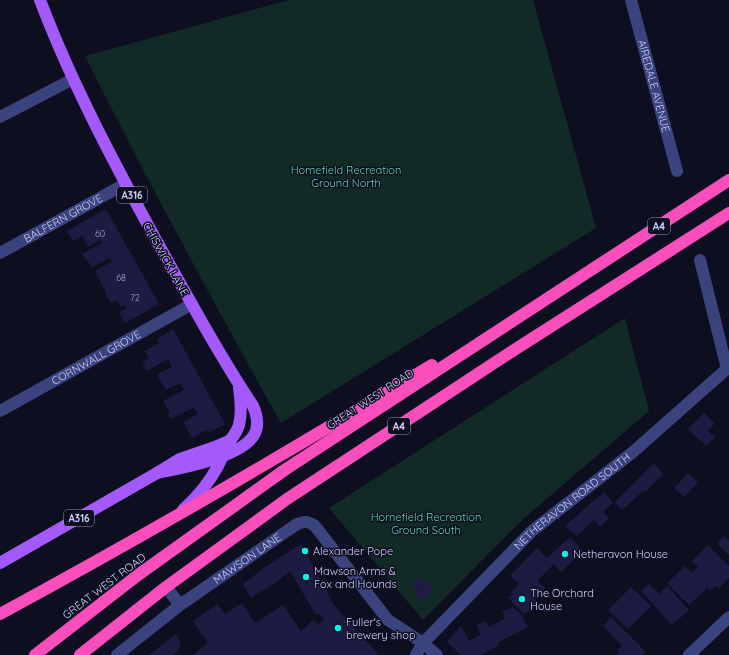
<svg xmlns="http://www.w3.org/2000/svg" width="729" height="655" font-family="Quicksand,sans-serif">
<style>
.green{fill:#112a25}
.building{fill:#1c1b41}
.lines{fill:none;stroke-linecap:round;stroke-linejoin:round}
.minor{stroke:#3a437e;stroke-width:12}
.major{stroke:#a45afa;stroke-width:12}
.highway{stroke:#f94ebc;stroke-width:12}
.poi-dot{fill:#08f1e2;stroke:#0e0e21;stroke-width:1.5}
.labels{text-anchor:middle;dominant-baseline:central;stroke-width:3;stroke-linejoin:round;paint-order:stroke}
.number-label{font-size:9px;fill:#a2a4ce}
.shield{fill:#0e0e21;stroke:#9596bb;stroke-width:1}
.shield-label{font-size:10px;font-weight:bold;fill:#cfd1fd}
.street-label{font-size:11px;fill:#cfd1fd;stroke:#0e0e21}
.park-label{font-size:11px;fill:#5edba7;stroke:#0e0e21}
.poi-label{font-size:11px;fill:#cfd1fd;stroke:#0e0e21;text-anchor:start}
</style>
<rect width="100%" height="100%" fill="#0e0e21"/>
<!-- green -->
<g class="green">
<path d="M 289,0 L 533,0 L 596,228 L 281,423 C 213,302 147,180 85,56 Z"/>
<path d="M 625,318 L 649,411 L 522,520 L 423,620 L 329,508 Z"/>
</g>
<!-- building -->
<g class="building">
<path d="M 106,209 L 159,304 L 125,323 L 119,312 L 126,308 L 124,305 L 121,307 L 117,300 L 111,303 L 105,293 L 106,292 L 95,271 L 112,261 L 110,258 L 92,267 L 82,254 L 102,243 L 100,240 L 88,247 L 82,236 L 73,241 L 67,231 Z"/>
<path d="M 173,329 L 225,424 L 208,433 L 206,430 L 192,438 L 183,422 L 198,414 L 194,407 L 171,419 L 168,414 L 170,413 L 163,401 L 184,390 L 180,383 L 166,390 L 157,374 L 172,367 L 168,359 L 147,371 L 142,362 L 149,358 L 144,351 L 159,343 L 157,339 Z"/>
<path d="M 704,413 L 715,423 L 708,431 L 715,437 L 706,446 L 688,429 Z"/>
<path d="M 654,463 L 663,474 L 645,492 L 643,491 L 622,510 L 615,502 Z"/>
<path d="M 688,473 L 698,482 L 684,497 L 674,488 Z"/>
<path d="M 604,492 L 613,503 L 603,512 L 609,518 L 600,527 L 594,520 L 577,536 L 565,526 Z"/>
<path d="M 724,536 L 729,541 L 729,555 L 717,543 Z"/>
<path d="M 570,537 L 583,551 L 561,572 L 554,564 L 537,581 L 545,588 L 535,599 L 539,603 L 529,613 L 528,611 L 524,614 L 508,598 L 513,594 L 511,593 L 519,584 L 510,576 L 537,548 L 547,558 Z"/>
<path d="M 301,544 L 334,605 L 379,655 L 193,655 L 208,643 L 193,621 L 217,604 L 225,614 L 242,603 L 255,623 L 283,605 L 301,631 L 313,620 L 319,624 L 324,620 L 320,614 L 316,615 L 290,571 L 275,583 L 251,598 L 243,584 L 265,567 Z"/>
<path d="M 708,545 L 729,566 L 729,578 L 719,588 L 716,586 L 710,591 L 707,588 L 689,605 L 667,583 L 685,566 L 692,573 L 698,567 L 692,561 Z"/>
<path d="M 419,577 L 424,581 L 425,580 L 434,589 L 422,601 L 415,595 L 417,592 L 411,586 Z"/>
<path d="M 649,584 L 659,594 L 667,586 L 689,610 L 672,625 L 641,591 Z"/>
<path d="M 631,587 L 651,606 L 628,629 L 608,610 Z"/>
<path d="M 513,607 L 520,613 L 528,627 L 497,643 L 499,645 L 481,655 L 461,655 L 447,642 L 461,626 L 469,641 L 481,634 L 476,625 L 485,621 L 489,627 L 505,618 L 502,612 Z"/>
<path d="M 611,617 L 645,651 L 642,655 L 618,655 L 619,653 L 617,651 L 622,646 L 603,626 Z"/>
<path d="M 176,634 L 181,643 L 178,651 L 173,655 L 149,655 Z"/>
</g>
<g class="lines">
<!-- minor -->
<g class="minor">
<path id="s1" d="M 631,0 L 677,171"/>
<path d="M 0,117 L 73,79"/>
<path id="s2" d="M 0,253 L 125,184"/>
<path d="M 700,260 L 727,369"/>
<path id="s3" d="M 0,411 L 192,304"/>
<path d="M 166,587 L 180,605"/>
<path id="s4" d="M 117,655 L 180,605 L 297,524 C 304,521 308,521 315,526 L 388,620 L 423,643 L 437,655"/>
<path id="s5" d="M 416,655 L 423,643 L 532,531 L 633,452 L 729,367"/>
<path d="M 689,655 L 729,617"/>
</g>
<!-- major -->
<g class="major">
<path d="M 40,0 C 71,82 113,161 155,238 C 186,294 217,351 253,406 C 257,415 260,425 254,435 C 241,457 182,468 157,473"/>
<path d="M 183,510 C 197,497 209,483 218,466 C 222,458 226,449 230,441 C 233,436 237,432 239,425 C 242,413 241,401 239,388"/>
<path d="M 0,563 L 157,473 L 180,459 L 215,447 L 231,440"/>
</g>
<!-- highway -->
<g class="highway">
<path d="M 0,614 C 146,535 290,451 432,365"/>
<path d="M 35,655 L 138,575 L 286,469 L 729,180"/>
<path d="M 80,655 L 166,587 L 287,499 L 511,352 L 729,213"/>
</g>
</g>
<!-- markers -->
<g class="poi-dot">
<circle cx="305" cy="551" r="4"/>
<circle cx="565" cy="554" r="4"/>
<circle cx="306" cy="577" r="4"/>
<circle cx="522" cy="599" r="4"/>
<circle cx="338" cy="628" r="4"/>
</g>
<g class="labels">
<!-- number labels -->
<g class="number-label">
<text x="100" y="233">60</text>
<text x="121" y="277">68</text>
<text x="135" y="297">72</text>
</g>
<!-- shield labels -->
<g class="shield">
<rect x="117" y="187" width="30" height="16" rx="3"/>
<rect x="648" y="218" width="22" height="16" rx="3"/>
<rect x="388" y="418" width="22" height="16" rx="3"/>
<rect x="64" y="510" width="30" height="16" rx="3"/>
</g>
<g class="shield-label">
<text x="132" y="195">A316</text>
<text x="659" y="226">A4</text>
<text x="399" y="426">A4</text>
<text x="79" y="518">A316</text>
</g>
<!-- street labels -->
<g class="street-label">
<text stroke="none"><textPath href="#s1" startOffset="89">AIREDALE AVENUE</textPath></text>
<text stroke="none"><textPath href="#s2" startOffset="72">BALFERN GROVE</textPath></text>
<text transform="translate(166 259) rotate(61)">CHISWICK LANE</text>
<text stroke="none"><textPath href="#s3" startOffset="110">CORNWALL GROVE</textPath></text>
<text transform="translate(370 399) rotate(-33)">GREAT WEST ROAD</text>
<text stroke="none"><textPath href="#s5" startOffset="220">NETHERAVON ROAD SOUTH</textPath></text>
<text stroke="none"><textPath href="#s4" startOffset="162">MAWSON LANE</textPath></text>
<text transform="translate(104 586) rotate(-37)">GREAT WEST ROAD</text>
</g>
<!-- park labels -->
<g class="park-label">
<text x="346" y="170">Homefield Recreation<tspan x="346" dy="13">Ground North</tspan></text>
<text x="426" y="517">Homefield Recreation<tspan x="426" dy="13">Ground South</tspan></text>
</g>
<!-- poi labels -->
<g class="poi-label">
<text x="313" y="551">Alexander Pope</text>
<text x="573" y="554">Netheravon House</text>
<text x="314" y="571">Mawson Arms &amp;<tspan x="314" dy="13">Fox and Hounds</tspan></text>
<text x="530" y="593">The Orchard<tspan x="530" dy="13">House</tspan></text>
<text x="346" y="622">Fuller's<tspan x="346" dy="13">brewery shop</tspan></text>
</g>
</g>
</svg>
